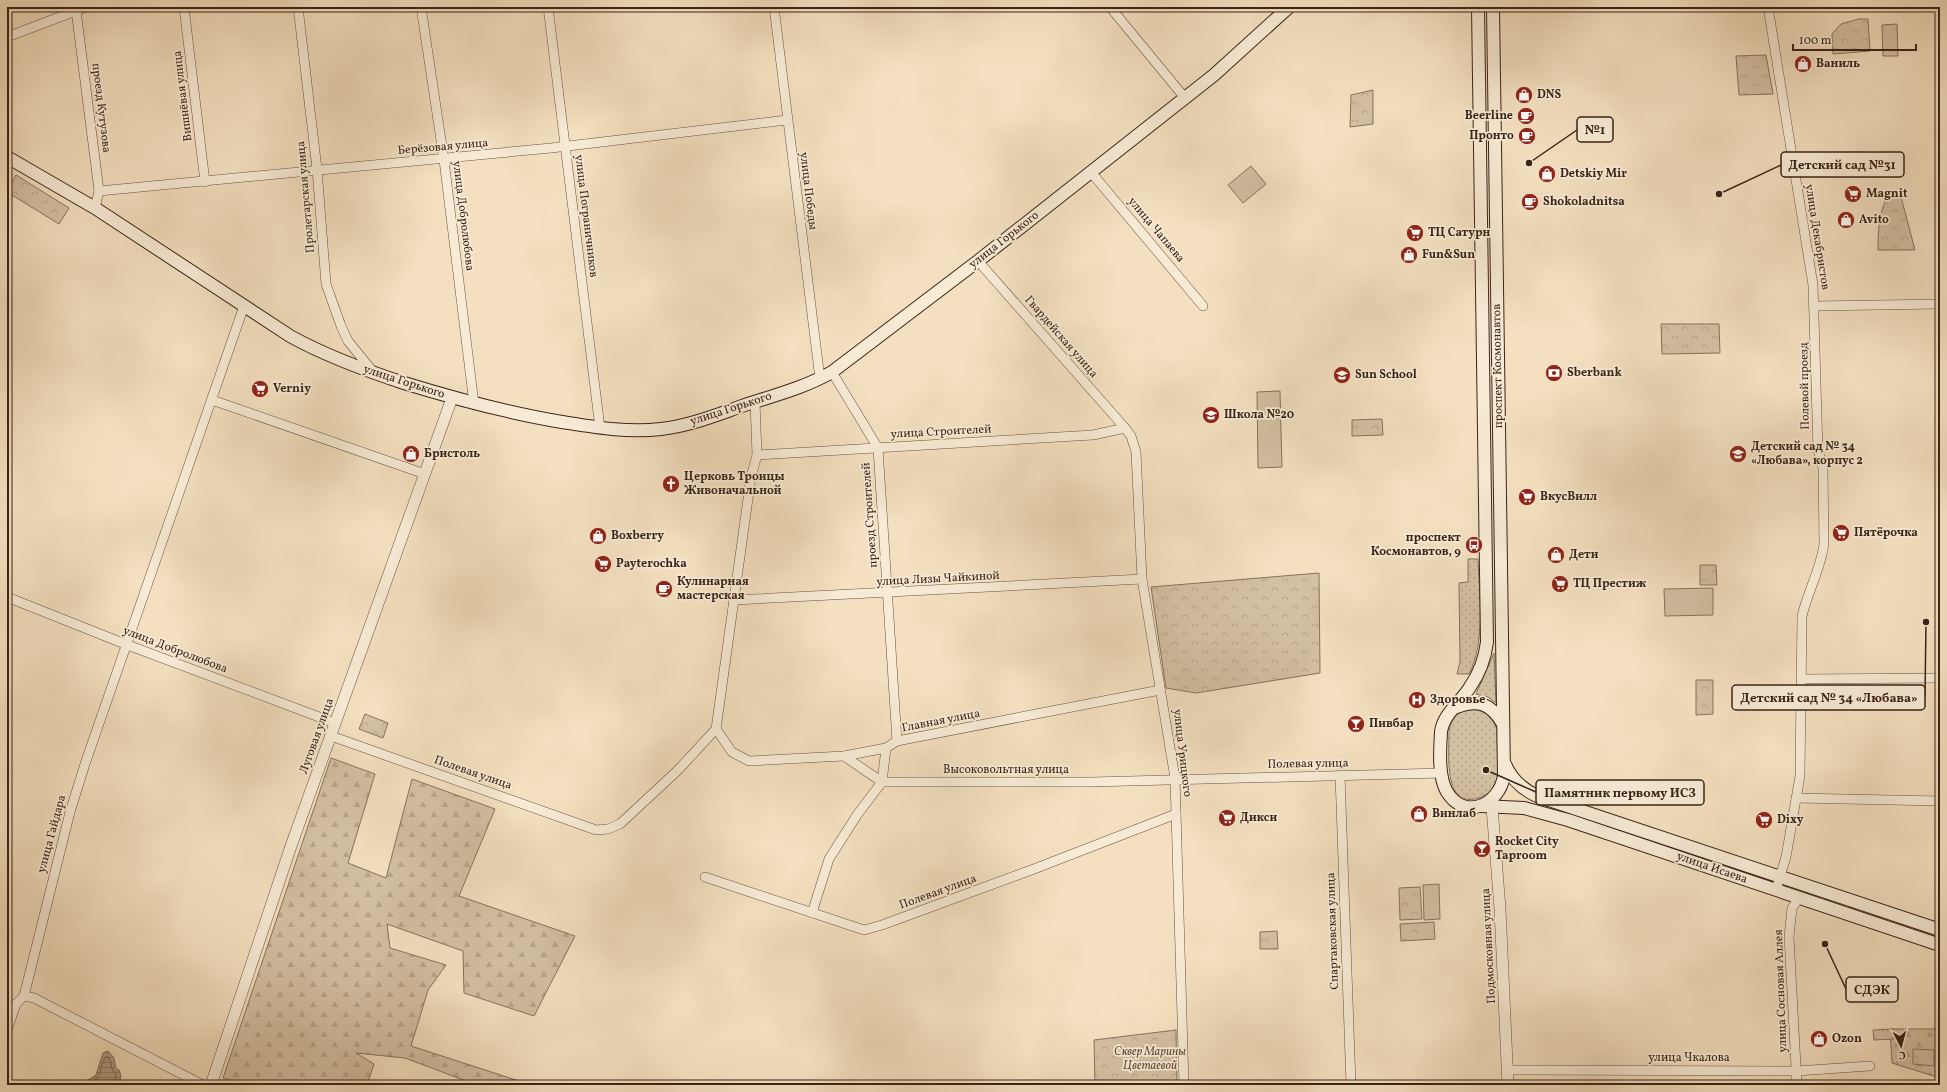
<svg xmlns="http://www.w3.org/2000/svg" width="1947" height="1092" font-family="Vollkorn,serif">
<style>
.grass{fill:url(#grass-dots);stroke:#87725d}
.forest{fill:url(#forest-firs);stroke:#87725d}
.park{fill:url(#park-crowns);stroke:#87725d}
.pitch{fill:#d4c0a3;stroke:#87725d}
.water{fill:url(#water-rules);stroke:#846e5a}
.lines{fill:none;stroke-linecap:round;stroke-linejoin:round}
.shore{stroke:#78624f;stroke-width:1}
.minor-casing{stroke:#685241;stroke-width:10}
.tertiary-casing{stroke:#685241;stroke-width:12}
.secondary-casing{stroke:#3a2317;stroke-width:14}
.minor{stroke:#f8ebd6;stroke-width:9}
.tertiary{stroke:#f8ebd6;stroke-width:11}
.secondary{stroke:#f8ebd6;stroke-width:12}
.labels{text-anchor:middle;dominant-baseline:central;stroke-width:3.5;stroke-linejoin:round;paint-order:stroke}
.poi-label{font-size:12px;font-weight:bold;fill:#3a2317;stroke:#f8ebd6;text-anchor:start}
.street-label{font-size:12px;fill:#3a2317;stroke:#f8ebd6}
.park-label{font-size:12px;font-style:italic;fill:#604a3a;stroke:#f8ebd6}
.leader{fill:none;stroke:#3a2317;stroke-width:1.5}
.callout-dot{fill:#3a2317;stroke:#f8ebd6;stroke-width:1.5}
.callout{fill:#f8ebd6;stroke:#3a2317;stroke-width:1.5}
.callout-label{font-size:13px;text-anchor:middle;font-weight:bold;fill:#3a2317}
</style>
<defs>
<pattern id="grass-dots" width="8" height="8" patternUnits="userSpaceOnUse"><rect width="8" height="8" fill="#d4c0a3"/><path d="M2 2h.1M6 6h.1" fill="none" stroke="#b7a58c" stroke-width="1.8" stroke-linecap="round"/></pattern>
<pattern id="forest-firs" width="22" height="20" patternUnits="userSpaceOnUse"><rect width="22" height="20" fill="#d4c0a3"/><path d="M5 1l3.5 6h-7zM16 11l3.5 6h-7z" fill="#b7a58c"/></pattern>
<pattern id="park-crowns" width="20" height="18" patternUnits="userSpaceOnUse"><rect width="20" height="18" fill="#d4c0a3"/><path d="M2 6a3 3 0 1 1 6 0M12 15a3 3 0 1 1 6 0" fill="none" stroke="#b7a58c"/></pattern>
<pattern id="water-rules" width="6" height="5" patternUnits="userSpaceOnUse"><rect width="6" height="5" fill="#b5a087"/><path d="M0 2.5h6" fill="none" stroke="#94826d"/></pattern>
</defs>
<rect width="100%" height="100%" fill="#f4e0c0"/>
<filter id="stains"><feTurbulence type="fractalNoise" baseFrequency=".005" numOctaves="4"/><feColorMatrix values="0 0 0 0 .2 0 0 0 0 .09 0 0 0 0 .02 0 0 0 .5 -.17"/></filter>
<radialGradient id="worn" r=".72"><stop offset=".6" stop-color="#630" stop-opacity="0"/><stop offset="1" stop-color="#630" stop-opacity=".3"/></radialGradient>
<!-- grass -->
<g class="grass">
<path d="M 1468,559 L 1478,559 C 1479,595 1486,641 1469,674 L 1457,674 L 1460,662 L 1459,583 L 1468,582 Z"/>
<path d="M 1494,653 L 1496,703 L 1488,697 L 1476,694 Z"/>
<path d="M 1473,709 C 1487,711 1493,718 1497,730 L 1498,779 L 1491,792 C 1442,821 1449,759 1449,730 C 1452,717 1460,710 1473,709 Z"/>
</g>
<!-- forest -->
<g class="forest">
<path d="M 331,758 L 375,774 L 348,863 L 386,878 L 412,779 L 495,809 L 459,896 L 575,936 L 534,1016 L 464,993 L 463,951 L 387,924 L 390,948 L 446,965 L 428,990 L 411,1046 L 519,1081 L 519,1085 L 477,1085 L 405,1058 L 356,1053 L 374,1064 L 367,1085 L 242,1085 L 223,1078 Z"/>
<path d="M 1890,1029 L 1937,1029 L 1940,1078 L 1892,1063 Z"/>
</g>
<!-- park -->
<g class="park">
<path d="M 1859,19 L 1868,19 L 1870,51 L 1833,54 L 1832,34 L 1841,24 Z"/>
<path d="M 1766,55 L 1773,94 L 1739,95 L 1736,56 Z"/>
<path d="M 1373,90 L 1373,124 L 1350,127 L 1351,95 Z"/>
<path d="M 16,175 L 69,208 L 59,224 L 7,192 Z"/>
<path d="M 1900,193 L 1915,250 L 1878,250 C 1878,231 1879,214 1887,197 Z"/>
<path d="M 1661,324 L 1719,324 L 1720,353 L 1662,354 Z"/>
<path d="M 1382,419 L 1383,435 L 1352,436 L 1352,420 Z"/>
<path d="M 1700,565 L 1716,565 L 1717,585 L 1700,585 Z"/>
<path d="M 1319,573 L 1320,673 L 1196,693 L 1166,688 L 1151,587 Z"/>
<path d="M 1696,680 L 1713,680 L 1713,714 L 1696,715 Z"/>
<path d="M 365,714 L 388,723 L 383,738 L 359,729 Z"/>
<path d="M 1420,887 L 1422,919 L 1400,920 L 1399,888 Z"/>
<path d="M 1434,922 L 1435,939 L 1401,941 L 1400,924 Z"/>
<path d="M 1277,931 L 1278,949 L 1260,949 L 1260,932 Z"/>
<path d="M 1893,1029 L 1894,1039 L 1874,1040 L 1873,1030 Z"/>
<path d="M 1176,1030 L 1177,1085 L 1095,1085 L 1094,1040 Z"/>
<path d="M 1913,1049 L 1934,1050 L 1934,1066 L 1913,1064 Z"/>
</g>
<!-- pitch -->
<g class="pitch">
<path d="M 1897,24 L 1898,56 L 1883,56 L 1882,25 Z"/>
<path d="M 1251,166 L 1266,184 L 1243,203 L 1228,185 Z"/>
<path d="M 1280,391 L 1282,467 L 1258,468 L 1257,392 Z"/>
<path d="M 1713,588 L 1713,615 L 1665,616 L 1664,589 Z"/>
<path d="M 1439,884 L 1440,919 L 1424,920 L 1423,885 Z"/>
</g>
<!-- water -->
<path class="water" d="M 108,1051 L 114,1058 L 116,1069 L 119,1070 L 121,1076 L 119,1085 L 80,1085 L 96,1075 L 103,1053 Z"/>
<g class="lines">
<!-- shore -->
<path class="shore" d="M 88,1085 C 107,1074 96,1067 107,1056 C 112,1060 110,1069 116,1074 L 115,1085"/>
<defs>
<g id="minor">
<path d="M 184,7 L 205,182"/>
<path d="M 298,7 L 317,169 L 326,284 L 341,326 L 348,341 L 374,373"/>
<path d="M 421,7 L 444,160 L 474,404"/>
<path d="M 548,7 L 600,428"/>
<path d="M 774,7 L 820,379"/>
<path d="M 1110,7 L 1185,98"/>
<path d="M 1768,7 L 1813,285 L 1818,450 L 1823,468 L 1824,544 C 1821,568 1808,591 1802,616 L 1800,776 L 1786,857 L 1776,890"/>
<path d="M 76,10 L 99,191 L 95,208"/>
<path d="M 7,37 L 86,7"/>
<path d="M 1090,171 L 1203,306"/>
<path d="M 99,191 L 551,148 L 787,120"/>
<path d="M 978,261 L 1125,428 L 1131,436 L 1136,452 L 1142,579 L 1175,778 L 1184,1085"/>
<path d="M 1815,306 L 1940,304"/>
<path d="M 832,372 L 878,448 L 897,741"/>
<path d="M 212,400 L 425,474"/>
<path d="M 757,455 L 1093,435 L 1125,428"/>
<path d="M 7,597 L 125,644 L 335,723"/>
<path d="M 735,600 L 1142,579"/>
<path d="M 1802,679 L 1940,678"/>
<path d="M 716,729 L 732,752 L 749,761 L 844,756 L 886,748 L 897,741 L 1160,690"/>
<path d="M 331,736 L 596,830 L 608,829 L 620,824 L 677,771 L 716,729 L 751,477 L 757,455 L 755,402"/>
<path d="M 844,756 L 882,782 L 1091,782 L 1442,773"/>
<path d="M 1340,775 L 1351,1085"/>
<path d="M 1796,798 L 1940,801"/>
<path d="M 705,877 L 864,930 L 882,925 L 1034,869 L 1176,814"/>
<path d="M 812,913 L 829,859 L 857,815 L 882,782 L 886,748"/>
<path d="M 24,996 L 34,998 L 203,1085"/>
<path d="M 7,1030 L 16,1004 L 24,996 L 70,812 L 85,764 L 244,306"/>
<path d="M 1508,1070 L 1796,1071 L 1870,1066"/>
<path d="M 1797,1085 L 1789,937 L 1792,908 L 1799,898"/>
</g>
<g id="tertiary">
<path d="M 1492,807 L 1500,909 L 1508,1085"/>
<path d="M 211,1085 L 291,846 L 452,398"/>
</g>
<g id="secondary">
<path d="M 1478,7 L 1487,642 C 1485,658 1479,674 1470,687 C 1461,702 1443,714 1441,732 C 1440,750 1438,777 1447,792 C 1465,821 1499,805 1504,776 L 1493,7"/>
<path d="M 7,157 L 95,208 L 290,336 C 326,356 364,370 404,383 C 456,399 508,413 562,422 C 594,427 627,433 661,429 C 689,426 716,415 742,406 C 772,396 804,388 832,372 L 978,261 L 1214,75 L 1289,7"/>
<path d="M 1454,708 C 1477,699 1490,702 1503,724"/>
<path d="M 1505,764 C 1511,779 1522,789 1537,796 L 1940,930"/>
<path d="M 1481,806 L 1524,808 L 1568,820 L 1940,945"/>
</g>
</defs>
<!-- minor casing -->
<use href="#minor" class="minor-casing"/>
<!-- tertiary casing -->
<use href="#tertiary" class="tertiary-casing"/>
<!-- secondary casing -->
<use href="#secondary" class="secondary-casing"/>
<!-- minor -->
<use href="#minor" class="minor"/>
<!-- tertiary -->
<use href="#tertiary" class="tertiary"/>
<!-- secondary -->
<use href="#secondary" class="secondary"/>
</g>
<!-- icons -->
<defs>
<symbol id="shop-disc" viewBox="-11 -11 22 22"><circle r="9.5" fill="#8f2418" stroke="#f8ebd6"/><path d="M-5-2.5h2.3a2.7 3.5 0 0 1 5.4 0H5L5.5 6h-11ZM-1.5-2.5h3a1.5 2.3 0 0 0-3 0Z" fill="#fff"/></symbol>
<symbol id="cafe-disc" viewBox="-11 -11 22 22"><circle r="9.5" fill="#8f2418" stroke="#f8ebd6"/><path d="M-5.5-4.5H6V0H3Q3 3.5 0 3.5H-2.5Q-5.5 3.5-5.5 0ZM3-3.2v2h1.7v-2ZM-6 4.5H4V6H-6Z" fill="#fff"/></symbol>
<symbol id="supermarket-disc" viewBox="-11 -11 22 22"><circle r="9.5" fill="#8f2418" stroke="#f8ebd6"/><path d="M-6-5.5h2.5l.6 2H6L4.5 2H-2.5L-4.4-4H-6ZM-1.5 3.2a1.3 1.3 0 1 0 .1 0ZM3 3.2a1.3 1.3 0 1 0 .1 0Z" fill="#fff"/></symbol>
<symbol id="bank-disc" viewBox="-11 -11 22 22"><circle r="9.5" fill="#8f2418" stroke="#f8ebd6"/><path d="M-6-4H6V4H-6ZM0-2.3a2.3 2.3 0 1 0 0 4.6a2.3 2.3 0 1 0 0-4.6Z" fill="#fff"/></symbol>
<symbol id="school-disc" viewBox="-11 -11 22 22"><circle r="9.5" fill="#8f2418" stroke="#f8ebd6"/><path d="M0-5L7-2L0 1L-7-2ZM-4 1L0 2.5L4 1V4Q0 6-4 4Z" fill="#fff"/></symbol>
<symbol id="church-disc" viewBox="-11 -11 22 22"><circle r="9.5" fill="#8f2418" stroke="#f8ebd6"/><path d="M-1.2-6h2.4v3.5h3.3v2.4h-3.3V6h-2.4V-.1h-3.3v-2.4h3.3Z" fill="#fff"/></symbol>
<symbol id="bus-disc" viewBox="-11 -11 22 22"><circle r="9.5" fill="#8f2418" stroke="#f8ebd6"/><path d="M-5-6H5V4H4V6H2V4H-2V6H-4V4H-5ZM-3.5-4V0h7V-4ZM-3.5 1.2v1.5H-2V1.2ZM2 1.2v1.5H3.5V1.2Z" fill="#fff"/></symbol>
<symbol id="hospital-disc" viewBox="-11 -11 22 22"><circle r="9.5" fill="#8f2418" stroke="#f8ebd6"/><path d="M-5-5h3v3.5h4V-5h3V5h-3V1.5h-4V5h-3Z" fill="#fff"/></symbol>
<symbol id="bar-disc" viewBox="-11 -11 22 22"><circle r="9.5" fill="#8f2418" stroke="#f8ebd6"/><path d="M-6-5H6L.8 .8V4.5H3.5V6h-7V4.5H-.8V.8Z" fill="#fff"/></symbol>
</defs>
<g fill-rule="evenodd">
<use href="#shop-disc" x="1793" y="54" width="20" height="20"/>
<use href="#shop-disc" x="1514" y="85" width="20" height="20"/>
<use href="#cafe-disc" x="1516" y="106" width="20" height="20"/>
<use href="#cafe-disc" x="1517" y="126" width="20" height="20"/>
<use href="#shop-disc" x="1537" y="164" width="20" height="20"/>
<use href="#supermarket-disc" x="1843" y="184" width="20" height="20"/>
<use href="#cafe-disc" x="1520" y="192" width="20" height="20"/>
<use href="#shop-disc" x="1836" y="210" width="20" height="20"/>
<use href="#supermarket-disc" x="1405" y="223" width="20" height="20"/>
<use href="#shop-disc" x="1399" y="245" width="20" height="20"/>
<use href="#bank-disc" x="1544" y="363" width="20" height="20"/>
<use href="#school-disc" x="1332" y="365" width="20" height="20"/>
<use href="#supermarket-disc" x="250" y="379" width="20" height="20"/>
<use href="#school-disc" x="1201" y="405" width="20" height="20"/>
<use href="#shop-disc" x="401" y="444" width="20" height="20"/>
<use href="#school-disc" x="1728" y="444" width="20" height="20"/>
<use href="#church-disc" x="661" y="474" width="20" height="20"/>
<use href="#supermarket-disc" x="1517" y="487" width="20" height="20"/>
<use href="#supermarket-disc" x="1831" y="523" width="20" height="20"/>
<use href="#shop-disc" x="588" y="526" width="20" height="20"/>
<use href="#bus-disc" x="1464" y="535" width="20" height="20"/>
<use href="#shop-disc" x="1546" y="545" width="20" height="20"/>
<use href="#supermarket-disc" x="593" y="554" width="20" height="20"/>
<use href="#supermarket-disc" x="1550" y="574" width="20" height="20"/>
<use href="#cafe-disc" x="654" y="579" width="20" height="20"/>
<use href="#hospital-disc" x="1407" y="690" width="20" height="20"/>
<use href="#bar-disc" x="1346" y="714" width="20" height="20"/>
<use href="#shop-disc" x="1409" y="804" width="20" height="20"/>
<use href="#supermarket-disc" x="1217" y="808" width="20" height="20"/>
<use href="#supermarket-disc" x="1754" y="810" width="20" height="20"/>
<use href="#bar-disc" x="1472" y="839" width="20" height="20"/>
<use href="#shop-disc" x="1809" y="1029" width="20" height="20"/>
</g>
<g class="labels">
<!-- poi labels -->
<g class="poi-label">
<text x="1816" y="64">Ваниль</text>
<text x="1537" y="95">DNS</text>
<text x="1513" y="116" text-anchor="end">Beerline</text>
<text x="1514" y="136" text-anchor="end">Пронто</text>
<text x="1560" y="174">Detskiy Mir</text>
<text x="1866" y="194">Magnit</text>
<text x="1543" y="202">Shokoladnitsa</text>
<text x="1859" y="220">Avito</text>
<text x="1428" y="233">ТЦ Сатурн</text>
<text x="1422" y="255">Fun&amp;Sun</text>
<text x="1567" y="373">Sberbank</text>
<text x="1355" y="375">Sun School</text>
<text x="273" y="389">Verniy</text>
<text x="1224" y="415">Школа №20</text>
<text x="1751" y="447">Детский сад № 34<tspan x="1751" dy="14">«Любава», корпус 2</tspan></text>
<text x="424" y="454">Бристоль</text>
<text x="684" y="477">Церковь Троицы<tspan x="684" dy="14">Живоначальной</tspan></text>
<text x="1540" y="497">ВкусВилл</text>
<text x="1854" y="533">Пятёрочка</text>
<text x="611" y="536">Boxberry</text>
<text x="1461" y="538" text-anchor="end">проспект<tspan x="1461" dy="14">Космонавтов, 9</tspan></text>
<text x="1569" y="555">Дети</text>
<text x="616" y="564">Payterochka</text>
<text x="677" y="582">Кулинарная<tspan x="677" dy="14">мастерская</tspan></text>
<text x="1573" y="584">ТЦ Престиж</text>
<text x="1430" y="700">Здоровье</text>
<text x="1369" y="724">Пивбар</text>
<text x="1432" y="814">Винлаб</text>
<text x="1240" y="818">Дикси</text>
<text x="1777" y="820">Dixy</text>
<text x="1495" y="842">Rocket City<tspan x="1495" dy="14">Taproom</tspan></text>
<text x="1832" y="1039">Ozon</text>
</g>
<!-- street labels -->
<g class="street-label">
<text transform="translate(183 96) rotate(-97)">Вишнёвая улица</text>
<text transform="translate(101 108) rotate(83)">проезд Кутузова</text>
<text transform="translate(443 147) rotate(-5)">Берёзовая улица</text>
<text transform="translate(808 191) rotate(83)">улица Победы</text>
<text transform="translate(306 197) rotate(-95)">Пролетарская улица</text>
<text transform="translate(463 216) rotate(83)">улица Добролюбова</text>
<text transform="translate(586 216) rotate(83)">улица Пограничников</text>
<text transform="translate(1156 230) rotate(50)">улица Чапаева</text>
<text transform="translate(1817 237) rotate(81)">улица Декабристов</text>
<text transform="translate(1004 240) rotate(-38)">улица Горького</text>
<text transform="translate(1061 337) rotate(49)">Гвардейская улица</text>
<text transform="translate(1498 366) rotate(-91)">проспект Космонавтов</text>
<text transform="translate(404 382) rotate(18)">улица Горького</text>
<text transform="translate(1805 386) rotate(-91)">Полевой проезд</text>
<text transform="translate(731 409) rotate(-18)">улица Горького</text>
<text transform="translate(941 432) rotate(-3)">улица Строителей</text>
<text transform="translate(870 515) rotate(-94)">проезд Строителей</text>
<text transform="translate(938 579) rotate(-3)">улица Лизы Чайкиной</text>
<text transform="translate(175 650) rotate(21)">улица Добролюбова</text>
<text transform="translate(941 721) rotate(-11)">Главная улица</text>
<text transform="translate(317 736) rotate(-70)">Луговая улица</text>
<text transform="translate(1182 753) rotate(83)">улица Урицкого</text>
<text transform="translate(1308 764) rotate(-1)">Полевая улица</text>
<text x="1006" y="770">Высоковольтная улица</text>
<text transform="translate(473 773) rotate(19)">Полевая улица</text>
<text transform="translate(52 834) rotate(-75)">улица Гайдара</text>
<text transform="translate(1712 868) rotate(19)">улица Исаева</text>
<text transform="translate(938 892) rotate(-20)">Полевая улица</text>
<text transform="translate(1333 931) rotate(-92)">Спартаковская улица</text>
<text transform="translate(1489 946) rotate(-93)">Подмосковная улица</text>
<text transform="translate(1781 991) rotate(-92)">улица Сосновая Аллея</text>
<text x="1689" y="1058">улица Чкалова</text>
</g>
<!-- park labels -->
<g class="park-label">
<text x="1150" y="1052">Сквер Марины<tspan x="1150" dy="14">Цветаевой</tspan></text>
</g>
</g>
<!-- callouts -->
<path class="leader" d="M1529 163L1577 130M1719 194L1781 165M1926 622L1925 697M1486 770L1536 792M1825 944L1846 989"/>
<g class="callout-dot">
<circle cx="1529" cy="163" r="4"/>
<circle cx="1719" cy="194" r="4"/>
<circle cx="1926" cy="622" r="4"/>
<circle cx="1486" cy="770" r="4"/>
<circle cx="1825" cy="944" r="4"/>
</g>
<g class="callout">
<rect x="1577" y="117" width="36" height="25" rx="4"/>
<rect x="1781" y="152" width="123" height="25" rx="4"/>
<rect x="1732" y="685" width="193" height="25" rx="4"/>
<rect x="1536" y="780" width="168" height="25" rx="4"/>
<rect x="1846" y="977" width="52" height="25" rx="4"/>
</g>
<g class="callout-label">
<text x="1595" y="134">№1</text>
<text x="1842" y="169">Детский сад №31</text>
<text x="1829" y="702">Детский сад № 34 «Любава»</text>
<text x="1620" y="797">Памятник первому ИСЗ</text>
<text x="1872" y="994">СДЭК</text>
</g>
<!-- margin -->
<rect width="1947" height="1092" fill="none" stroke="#f4e0c0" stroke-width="24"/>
<rect x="8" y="8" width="1931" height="1076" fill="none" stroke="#3a2317" stroke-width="2"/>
<rect x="12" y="12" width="1923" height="1068" fill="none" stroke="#3a2317"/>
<!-- north arrow -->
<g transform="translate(1901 1046) rotate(174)" stroke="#f8ebd6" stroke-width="3" paint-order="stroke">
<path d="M0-3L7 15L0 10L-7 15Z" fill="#3a2317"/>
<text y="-6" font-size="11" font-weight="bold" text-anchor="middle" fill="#3a2317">С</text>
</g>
<!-- scale -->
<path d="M1793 44v6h123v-6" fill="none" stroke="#3a2317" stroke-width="2"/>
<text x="1799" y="44" font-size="12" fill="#3a2317" stroke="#f8ebd6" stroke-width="3" paint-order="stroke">100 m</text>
<rect width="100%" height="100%" filter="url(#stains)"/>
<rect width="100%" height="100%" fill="url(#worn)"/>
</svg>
